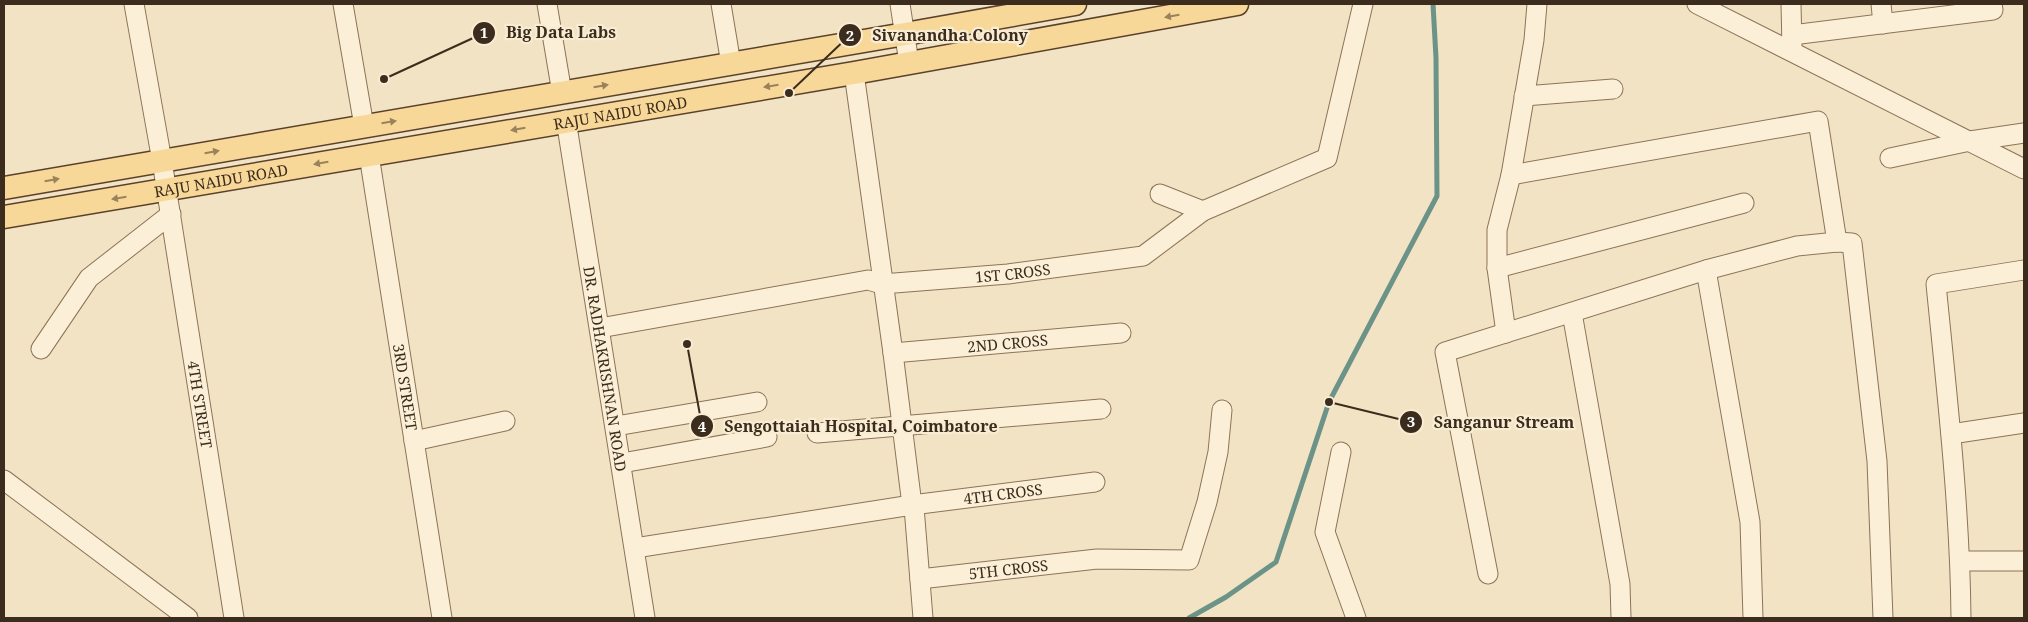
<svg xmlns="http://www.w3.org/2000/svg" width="2028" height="622" font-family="'Noto Serif',serif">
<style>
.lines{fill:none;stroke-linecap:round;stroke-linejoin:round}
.stream{stroke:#6b9388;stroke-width:5}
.minor-casing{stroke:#8d7358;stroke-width:21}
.major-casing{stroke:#5b412c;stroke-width:25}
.minor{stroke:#fbf0d7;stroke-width:19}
.major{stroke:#f7d898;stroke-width:22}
.oneway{fill:#9a825a}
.labels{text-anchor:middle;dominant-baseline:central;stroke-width:4.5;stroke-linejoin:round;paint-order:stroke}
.street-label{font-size:15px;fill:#3c2c1d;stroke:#f8edd3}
.leader{fill:none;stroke:#3c2c1d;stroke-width:2}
.callout-dot{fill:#3c2c1d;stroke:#f8edd3;stroke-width:2}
.mark-label{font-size:15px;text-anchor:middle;font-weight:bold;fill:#fff}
.callout-label{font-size:16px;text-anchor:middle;font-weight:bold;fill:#3c2c1d;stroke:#f8edd3;stroke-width:4.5;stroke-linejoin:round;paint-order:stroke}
</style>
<rect width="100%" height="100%" fill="#f1e3c3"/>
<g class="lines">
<!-- stream -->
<path class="stream" d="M 1189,618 L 1226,597 L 1276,562 L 1329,402 L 1437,196 L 1436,58 L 1433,4"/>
<defs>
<g id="minor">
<path id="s1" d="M 134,4 L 162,161 L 234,618"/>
<path d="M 343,4 L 364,126"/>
<path d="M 547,4 L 562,93"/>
<path d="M 721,4 L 731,64"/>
<path d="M 900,4 L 909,63"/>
<path d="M 1697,4 L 2024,169"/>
<path d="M 1791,4 L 1792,47"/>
<path d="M 1881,4 L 1883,24"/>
<path d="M 1792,35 L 1993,10 L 1992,4"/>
<path d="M 854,73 L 893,353 L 912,505 L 914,507 L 923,618"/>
<path d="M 1524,96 L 1613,89"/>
<path id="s2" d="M 566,120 L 645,618"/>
<path id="s3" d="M 369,155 L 442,618"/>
<path d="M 1890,158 L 1970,141 L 2024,133"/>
<path d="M 1511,175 L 1818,121 L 1837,242"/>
<path d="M 1160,194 L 1203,211"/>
<path d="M 1497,268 L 1744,203"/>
<path d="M 1706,270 L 1750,522 L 1753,618"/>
<path d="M 1572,313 L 1620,584 L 1621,618"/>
<path id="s4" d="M 600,328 L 868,280 L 882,284 L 1008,274 L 1143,256 L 1203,211 L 1327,158 L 1363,4"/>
<path d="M 1506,333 L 1497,268 L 1497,230 L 1511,175 L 1534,40 L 1537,4"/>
<path d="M 41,349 L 89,278 L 171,214"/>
<path id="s5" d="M 893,353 L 1121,333"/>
<path d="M 616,426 L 757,402"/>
<path d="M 817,433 L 1101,409"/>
<path d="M 1951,434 L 2024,423"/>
<path d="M 414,441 L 505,421"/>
<path d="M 1341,452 L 1325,532 L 1356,618"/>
<path d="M 622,463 L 767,437"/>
<path d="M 4,480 L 188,618"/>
<path id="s6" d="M 635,548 L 912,505 L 1095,482"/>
<path d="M 1961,561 L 2024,561"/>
<path d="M 1488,574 L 1445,352 L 1706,270 L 1797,246 L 1837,242 L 1852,243 L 1877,461 L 1883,618"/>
<path id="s7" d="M 920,579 L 1097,559 L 1189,560 L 1207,502 L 1218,452 L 1222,410"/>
<path d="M 1961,618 C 1960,507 1947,395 1936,284 L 2024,270"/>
</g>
<g id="major">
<path d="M 4,188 L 905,34 L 1075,4"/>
<path id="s8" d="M 4,217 L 854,73 L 1237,4"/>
</g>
</defs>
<!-- minor casing -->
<use href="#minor" class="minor-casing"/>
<!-- major casing -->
<use href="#major" class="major-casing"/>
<!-- minor -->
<use href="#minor" class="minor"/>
<!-- major -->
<use href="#major" class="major"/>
</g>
<!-- one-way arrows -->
<defs><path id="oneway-solid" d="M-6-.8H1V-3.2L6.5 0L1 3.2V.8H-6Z" transform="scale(1.25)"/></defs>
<g class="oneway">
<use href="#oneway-solid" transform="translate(1172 16) rotate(170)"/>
<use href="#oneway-solid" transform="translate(601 86) rotate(-10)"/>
<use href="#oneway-solid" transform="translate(771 86) rotate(171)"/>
<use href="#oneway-solid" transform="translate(389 122) rotate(-9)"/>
<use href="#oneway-solid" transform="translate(518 129) rotate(170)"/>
<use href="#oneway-solid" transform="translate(212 152) rotate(-10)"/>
<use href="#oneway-solid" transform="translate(321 163) rotate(170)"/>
<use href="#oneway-solid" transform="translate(52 180) rotate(-10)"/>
<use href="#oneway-solid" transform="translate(119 198) rotate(171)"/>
</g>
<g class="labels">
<!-- street labels -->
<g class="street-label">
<text stroke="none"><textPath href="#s8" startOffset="625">RAJU NAIDU ROAD</textPath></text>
<text stroke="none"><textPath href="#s8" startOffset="220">RAJU NAIDU ROAD</textPath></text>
<text stroke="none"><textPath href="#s4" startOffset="418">1ST CROSS</textPath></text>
<text stroke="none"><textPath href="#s5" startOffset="115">2ND CROSS</textPath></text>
<text stroke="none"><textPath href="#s2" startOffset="252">DR. RADHAKRISHNAN ROAD</textPath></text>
<text stroke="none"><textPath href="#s3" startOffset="235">3RD STREET</textPath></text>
<text stroke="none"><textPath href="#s1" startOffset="406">4TH STREET</textPath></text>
<text stroke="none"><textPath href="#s6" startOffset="372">4TH CROSS</textPath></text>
<text stroke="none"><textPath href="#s7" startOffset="89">5TH CROSS</textPath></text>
</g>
</g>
<!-- callouts -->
<path class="leader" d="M384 79L484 33M789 93L850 35M1329 402L1411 422M687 344L702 426"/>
<g class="callout-dot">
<circle cx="384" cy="79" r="5"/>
<circle cx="789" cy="93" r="5"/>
<circle cx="1329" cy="402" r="5"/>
<circle cx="687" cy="344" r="5"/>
<circle cx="484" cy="33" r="12"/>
<circle cx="850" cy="35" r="12"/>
<circle cx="1411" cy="422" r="12"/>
<circle cx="702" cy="426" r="12"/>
</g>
<g class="mark-label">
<text x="484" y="38">1</text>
<text x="850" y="41">2</text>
<text x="1411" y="427">3</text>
<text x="702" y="432">4</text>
</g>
<g class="callout-label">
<text x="561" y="38">Big Data Labs</text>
<text x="950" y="41">Sivanandha Colony</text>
<text x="1504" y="428">Sanganur Stream</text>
<text x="861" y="432">Sengottaiah Hospital, Coimbatore</text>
</g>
<!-- border -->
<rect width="2028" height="622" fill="none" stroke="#3c2c1d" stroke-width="10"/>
</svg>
